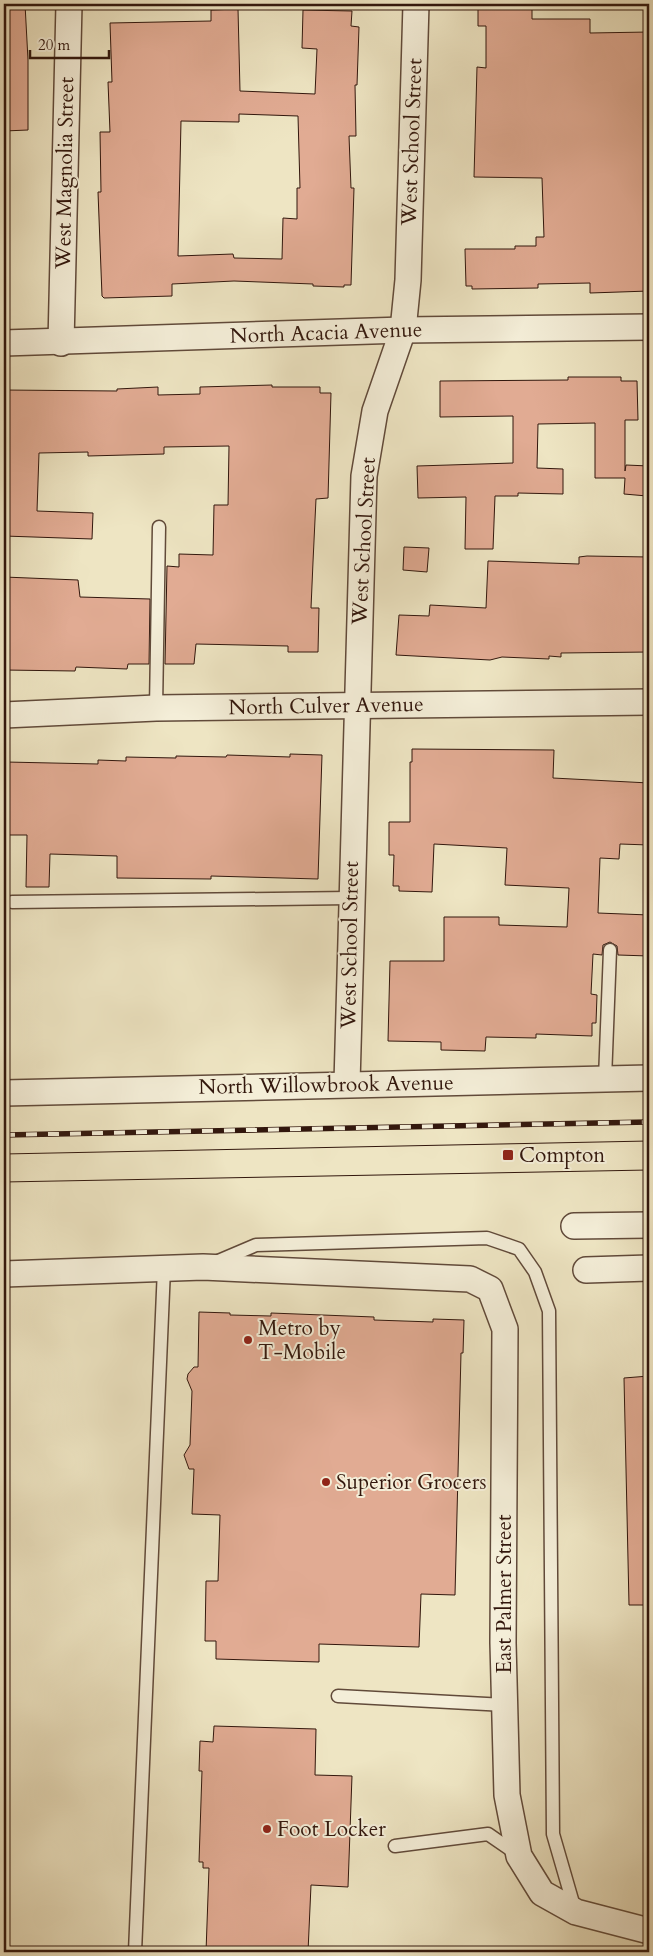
<svg xmlns="http://www.w3.org/2000/svg" width="653" height="1956" font-family="Cardo,serif">
<style>
.building{fill:#e1ab93;stroke:#32170d;fill-rule:evenodd}
.lines{fill:none;stroke-linecap:round;stroke-linejoin:round}
.lane-casing{stroke:#614a3a;stroke-width:15}
.street-casing{stroke:#614a3a;stroke-width:28}
.lane{stroke:#f4eed8;stroke-width:12}
.street{stroke:#f4eed8;stroke-width:25}
.tram{stroke:#32170d;stroke-width:1}
.rail-casing{stroke:#32170d;stroke-width:5.5}
.rail{stroke:#f4eed8;stroke-width:4;stroke-dasharray:11;stroke-linecap:butt}
.poi-dot{fill:#8f2418;stroke:#f4eed8;stroke-width:2}
.labels{text-anchor:middle;dominant-baseline:central;stroke-width:4;stroke-linejoin:round;paint-order:stroke}
.street-label{font-size:21px;fill:#32170d;stroke:#f4eed8}
.poi-label{font-size:21px;fill:#32170d;stroke:#f4eed8;text-anchor:start}
</style>
<rect width="100%" height="100%" fill="#eee5c3"/>
<filter id="stains"><feTurbulence type="fractalNoise" baseFrequency=".004" numOctaves="4"/><feColorMatrix values="0 0 0 0 .2 0 0 0 0 .09 0 0 0 0 .02 0 0 0 .5 -.17"/></filter>
<radialGradient id="worn" r=".72"><stop offset=".6" stop-color="#630" stop-opacity="0"/><stop offset="1" stop-color="#630" stop-opacity=".3"/></radialGradient>
<!-- building -->
<g class="building">
<path d="M 4,4 L 25,4 L 28,60 L 28,130 L 4,131 Z"/>
<path d="M 532,4 L 532,19 L 590,19 L 590,33 L 649,32 L 649,291 L 590,293 L 590,283 L 538,284 L 538,288 L 472,289 L 472,286 L 466,286 L 465,249 L 515,249 L 515,246 L 536,246 L 536,237 L 544,237 L 542,178 L 474,177 L 477,67 L 486,68 L 486,26 L 478,26 L 478,5 Z"/>
<path d="M 238,9 L 240,91 L 315,94 L 317,49 L 302,48 L 303,10 L 352,11 L 351,26 L 359,27 L 357,85 L 355,85 L 356,136 L 349,136 L 351,188 L 354,188 L 351,285 L 344,285 L 344,287 L 313,286 L 313,284 L 234,281 L 172,284 L 172,296 L 104,298 L 102,296 L 98,192 L 101,192 L 100,132 L 110,132 L 108,82 L 112,82 L 110,23 L 211,21 L 211,10 ZM 239,114 L 298,116 L 300,188 L 297,188 L 297,219 L 283,218 L 282,259 L 234,258 L 233,254 L 178,256 L 181,121 L 239,122 Z"/>
<path d="M 568,377 L 621,377 L 621,381 L 637,381 L 638,420 L 625,420 L 625,471 L 626,465 L 649,466 L 647,496 L 624,494 L 625,478 L 595,478 L 595,423 L 538,424 L 537,468 L 563,469 L 563,494 L 518,493 L 518,496 L 495,496 L 493,549 L 465,549 L 466,497 L 418,498 L 417,466 L 513,463 L 513,416 L 440,417 L 440,381 L 568,380 Z"/>
<path d="M 272,385 L 272,387 L 320,387 L 320,393 L 331,393 L 328,498 L 316,499 L 313,562 L 311,608 L 319,608 L 318,652 L 288,652 L 288,646 L 196,644 L 194,664 L 165,664 L 167,566 L 179,567 L 179,554 L 213,555 L 214,505 L 228,505 L 229,446 L 164,447 L 164,454 L 88,456 L 88,452 L 39,453 L 37,511 L 93,513 L 92,539 L 4,536 L 8,420 L 4,420 L 4,390 L 117,391 L 117,389 L 158,387 L 158,395 L 200,394 L 200,387 Z"/>
<path d="M 404,547 L 429,548 L 427,572 L 403,570 Z"/>
<path d="M 587,556 L 649,557 L 649,652 L 561,653 L 561,657 L 549,656 L 549,659 L 502,657 L 490,660 L 396,655 L 399,615 L 429,616 L 430,605 L 486,608 L 488,561 L 579,564 L 579,557 Z"/>
<path d="M 4,577 L 78,580 L 80,597 L 150,599 L 149,664 L 128,664 L 127,669 L 76,667 L 75,671 L 4,670 Z"/>
<path d="M 412,749 L 554,750 L 553,778 L 649,783 L 649,845 L 620,844 L 619,859 L 600,858 L 598,913 L 649,915 L 649,956 L 618,955 L 617,946 L 610,942 L 603,945 L 602,955 L 593,954 L 591,994 L 597,995 L 596,1023 L 592,1023 L 592,1036 L 536,1034 L 536,1038 L 486,1037 L 485,1051 L 441,1050 L 441,1042 L 388,1041 L 390,961 L 444,961 L 444,917 L 499,917 L 499,925 L 567,927 L 569,888 L 505,885 L 507,848 L 434,844 L 432,892 L 399,891 L 399,886 L 393,886 L 394,855 L 389,855 L 389,822 L 410,822 L 410,762 L 412,762 Z"/>
<path d="M 290,754 L 322,755 L 318,879 L 211,876 L 211,879 L 117,878 L 117,856 L 50,854 L 49,887 L 26,887 L 27,835 L 8,835 L 6,762 L 98,764 L 98,760 L 126,761 L 126,757 L 176,758 L 176,756 L 226,757 L 227,755 L 290,757 Z"/>
<path d="M 199,1312 L 230,1313 L 230,1315 L 271,1316 L 271,1313 L 374,1317 L 374,1320 L 433,1322 L 433,1319 L 464,1320 L 463,1353 L 461,1353 L 455,1595 L 421,1594 L 419,1647 L 319,1644 L 319,1662 L 216,1659 L 216,1641 L 205,1641 L 206,1581 L 218,1581 L 220,1515 L 192,1514 L 194,1469 L 189,1469 L 184,1455 L 190,1445 L 192,1391 L 187,1379 L 188,1374 L 194,1367 L 198,1367 Z"/>
<path d="M 649,1376 L 649,1605 L 629,1605 L 624,1378 Z"/>
<path d="M 214,1726 L 316,1729 L 315,1775 L 352,1776 L 348,1887 L 311,1885 L 308,1952 L 206,1952 L 209,1868 L 203,1868 L 203,1862 L 199,1862 L 202,1771 L 199,1771 L 200,1741 L 213,1742 Z"/>
</g>
<g class="lines">
<defs>
<g id="lane">
<path d="M 156,708 L 159,527"/>
<path d="M 12,902 L 350,898"/>
<path d="M 605,1079 L 610,950"/>
<path d="M 216,1262 L 256,1245 L 487,1238 L 519,1249 L 535,1272 L 549,1311 L 553,1834 L 575,1910"/>
<path d="M 338,1696 L 505,1705"/>
<path d="M 395,1846 L 488,1834 L 517,1854"/>
<path d="M 135,1952 L 164,1268"/>
</g>
<g id="street">
<path d="M 4,343 L 403,330 L 649,327"/>
<path d="M 61,343 L 69,4"/>
<path d="M 4,715 L 156,708 L 649,702"/>
<path d="M 347,1083 L 364,476 L 375,411 L 403,330 L 408,280 L 416,4"/>
<path d="M 4,1093 L 649,1078"/>
<path d="M 574,1226 L 649,1225"/>
<path d="M 586,1270 L 649,1268"/>
<path d="M 4,1274 L 203,1267 L 470,1279 L 490,1289 L 505,1329 L 503,1643 L 507,1795 L 519,1856 L 542,1893 L 576,1912 L 649,1931"/>
</g>
</defs>
<!-- lane casing -->
<use href="#lane" class="lane-casing"/>
<!-- street casing -->
<use href="#street" class="street-casing"/>
<!-- lane -->
<use href="#lane" class="lane"/>
<!-- street -->
<use href="#street" class="street"/>
<!-- tram -->
<g class="tram">
<path d="M 4,1154 L 649,1141"/>
<path d="M 4,1182 L 649,1170"/>
</g>
<defs>
<path id="rail" d="M 4,1135 L 649,1122"/>
</defs>
<!-- rail casing -->
<use href="#rail" class="rail-casing"/>
<!-- rail -->
<use href="#rail" class="rail"/>
</g>
<!-- markers -->
<g class="poi-dot">
<rect x="502" y="1149" width="12" height="12" rx="2.5"/>
<circle cx="248" cy="1340" r="5"/>
<circle cx="326" cy="1482" r="5"/>
<circle cx="267" cy="1829" r="5"/>
</g>
<g class="labels">
<!-- street labels -->
<g class="street-label">
<text transform="translate(412 142) rotate(-88)">West School Street</text>
<text transform="translate(65 173) rotate(-89)">West Magnolia Street</text>
<text transform="translate(326 333) rotate(-2)">North Acacia Avenue</text>
<text transform="translate(364 541) rotate(-87)">West School Street</text>
<text transform="translate(326 706) rotate(-1)">North Culver Avenue</text>
<text transform="translate(350 945) rotate(-89)">West School Street</text>
<text transform="translate(326 1085) rotate(-1)">North Willowbrook Avenue</text>
<text transform="translate(504 1594) rotate(-90)">East Palmer Street</text>
</g>
<!-- poi labels -->
<g class="poi-label">
<text x="519" y="1155">Compton</text>
<text x="258" y="1328">Metro by<tspan x="258" dy="24">T-Mobile</tspan></text>
<text x="336" y="1482">Superior Grocers</text>
<text x="277" y="1829">Foot Locker</text>
</g>
</g>
<!-- margin -->
<rect width="653" height="1956" fill="none" stroke="#eee5c3" stroke-width="20"/>
<rect x="5" y="5" width="643" height="1946" fill="none" stroke="#32170d" stroke-width="2.5"/>
<rect x="10" y="10" width="633" height="1936" fill="none" stroke="#32170d"/>
<!-- scale -->
<path d="M30 50v8h79v-8" fill="none" stroke="#32170d" stroke-width="2.5"/>
<text x="38" y="50" font-size="15" fill="#32170d" stroke="#f4eed8" stroke-width="4" paint-order="stroke">20 m</text>
<rect width="100%" height="100%" filter="url(#stains)"/>
<rect width="100%" height="100%" fill="url(#worn)"/>
</svg>
